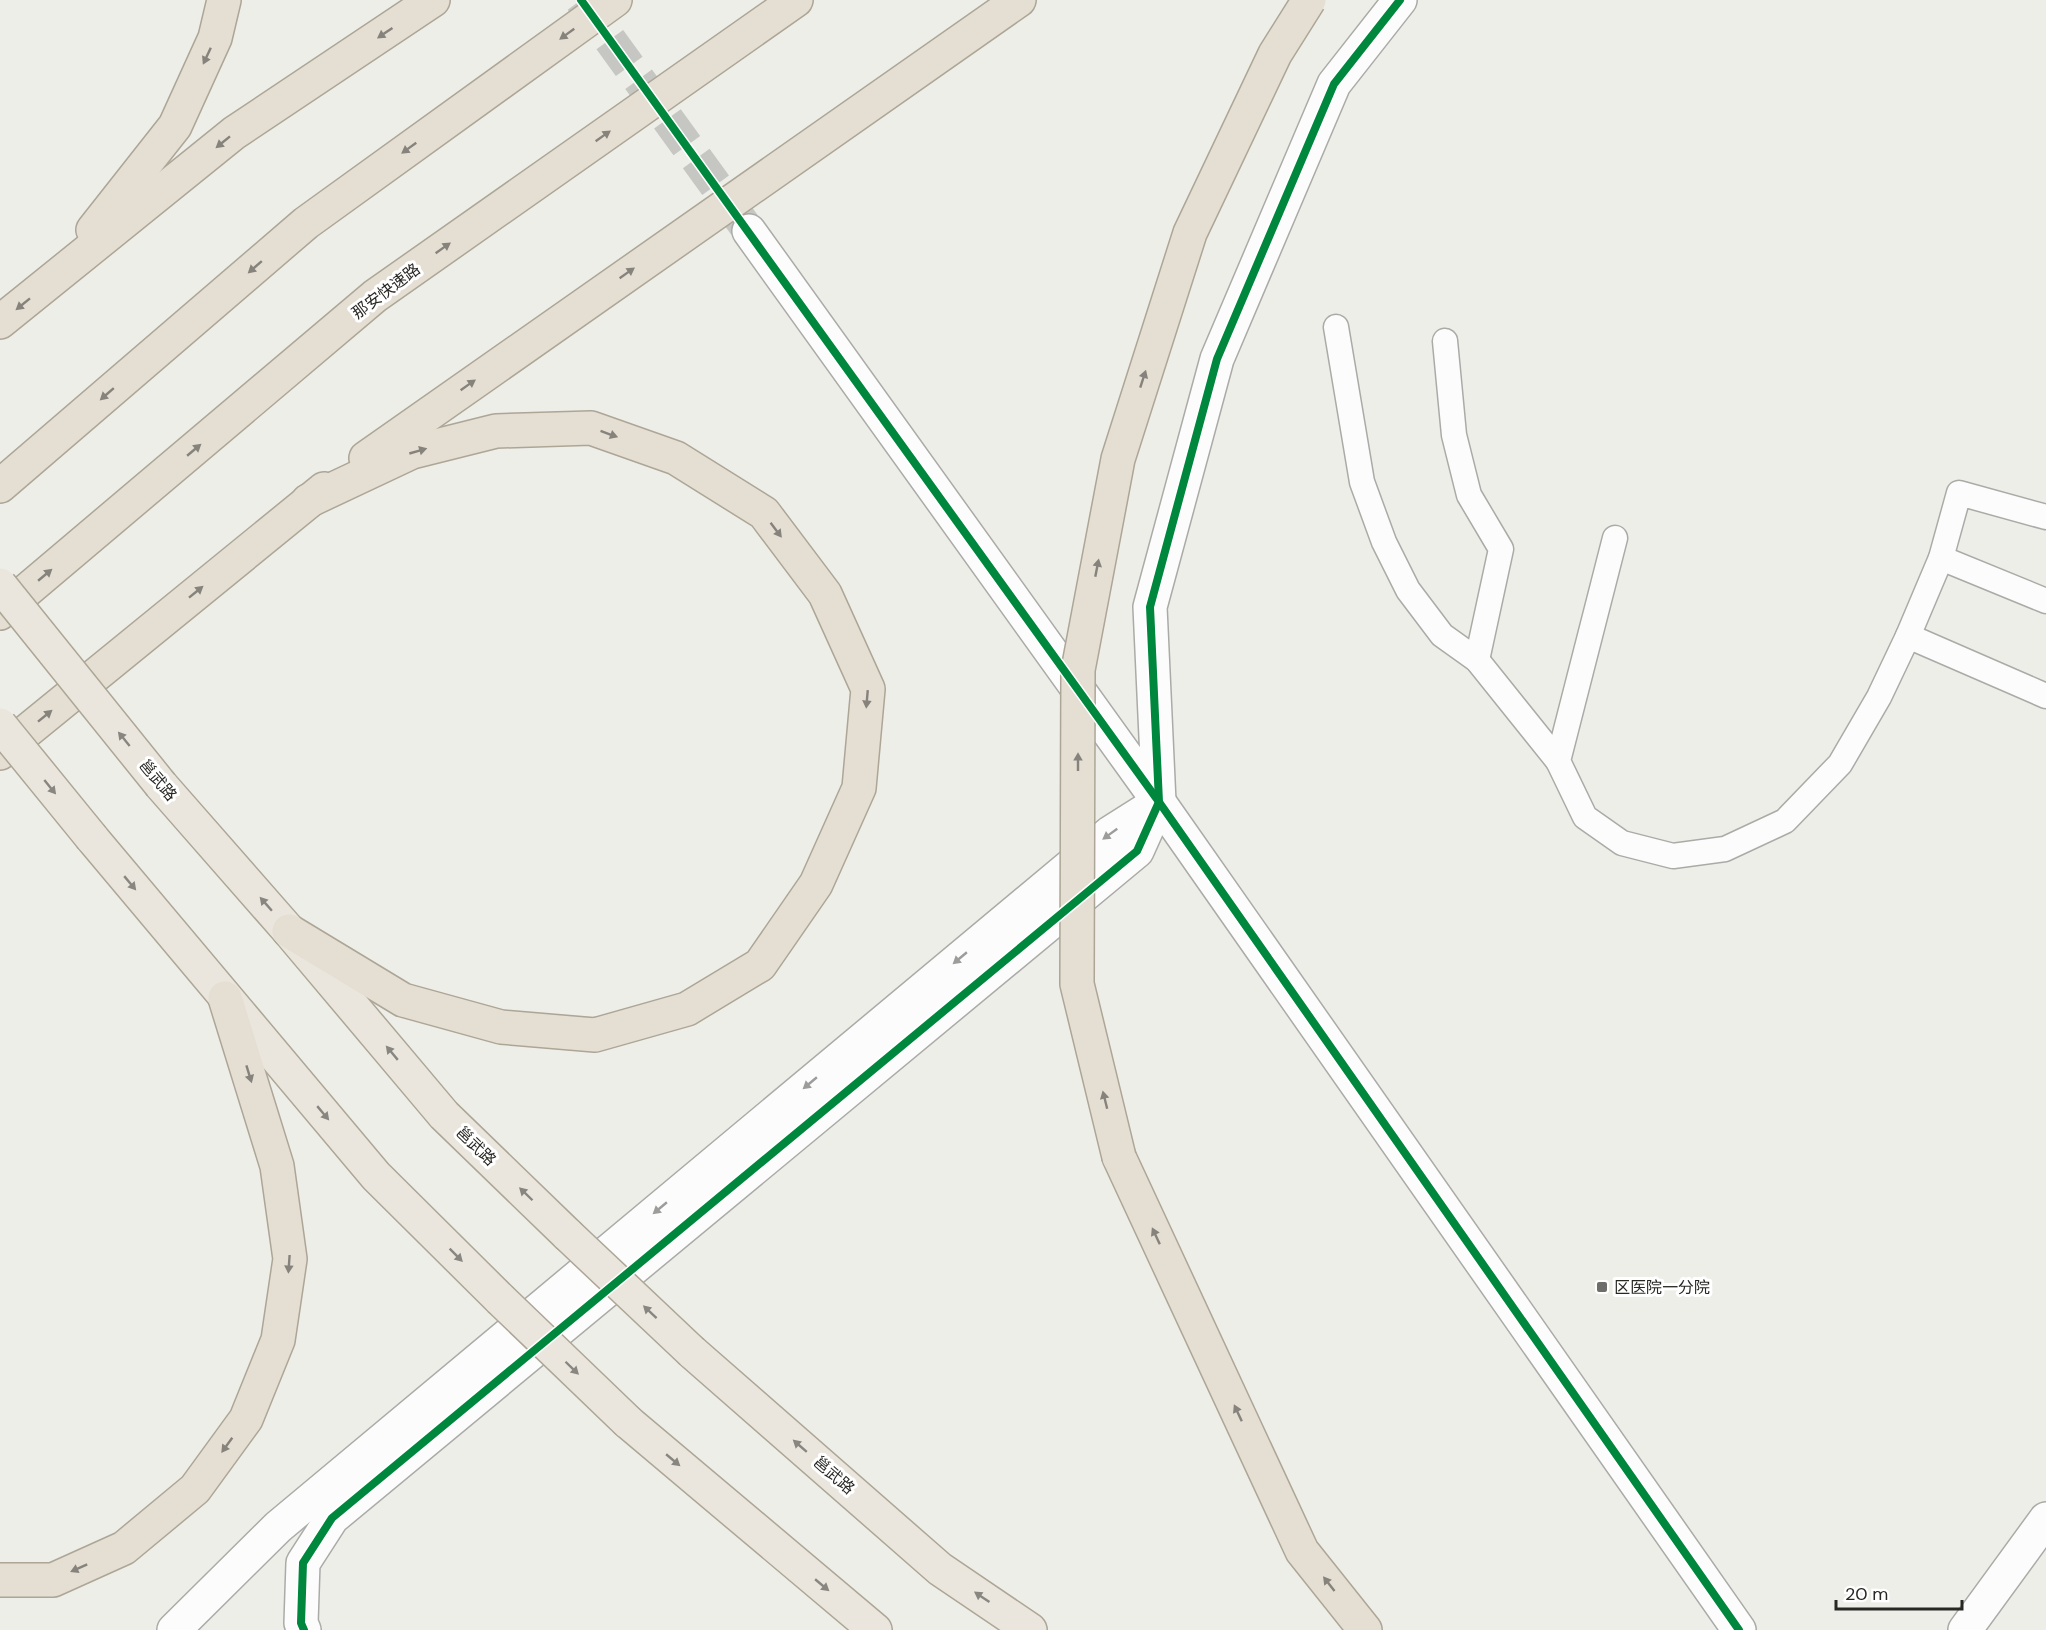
<svg xmlns="http://www.w3.org/2000/svg" width="2046" height="1630" font-family="'DM Sans','Noto Sans SC',sans-serif">
<style>
.lines{fill:none;stroke-linecap:round;stroke-linejoin:round}
.tertiary-tunnel{stroke:#c6c6c2;stroke-width:33;stroke-dasharray:33 16;stroke-linecap:butt}
.service-casing{stroke:#aaaaa7;stroke-width:27}
.minor-casing{stroke:#aaaaa7;stroke-width:36}
.tertiary-casing{stroke:#aaaaa7;stroke-width:36}
.primary-casing{stroke:#ada696;stroke-width:36}
.trunk-casing{stroke:#ada696;stroke-width:36}
.service{stroke:#fcfcfc;stroke-width:24}
.minor{stroke:#fcfcfc;stroke-width:33}
.tertiary{stroke:#fcfcfc;stroke-width:33}
.primary{stroke:#eae6dd;stroke-width:33}
.trunk{stroke:#e4ded3;stroke-width:33}
.primary-bridge-casing{stroke:#ada696;stroke-width:36;stroke-linecap:butt}
.trunk-bridge-casing{stroke:#ada696;stroke-width:36;stroke-linecap:butt}
.primary-bridge{stroke:#eae6dd;stroke-width:33}
.trunk-bridge{stroke:#e4ded3;stroke-width:33}
.cycleway-casing{stroke:#fff;stroke-width:11}
.cycleway{stroke:#00873e;stroke-width:8}
.oneway{fill:#86827c}
.oneway2{fill:#888680}
.oneway3{fill:#9c9c9b}
.poi-dot{fill:#6d6d69;stroke:#fff;stroke-width:2}
.labels{text-anchor:middle;dominant-baseline:central;stroke-width:6;stroke-linejoin:round;paint-order:stroke}
.street-label{font-size:16px;fill:#272724;stroke:#fff}
.poi-label{font-size:16px;fill:#272724;stroke:#fff;text-anchor:start}
</style>
<rect width="100%" height="100%" fill="#eeeee9"/>
<g class="lines">
<!-- tertiary-tunnel -->
<path class="tertiary-tunnel" d="M 581,0 L 746,227"/>
<defs>
<g id="service">
<path d="M 1336,327 L 1362,482 L 1384,542 L 1408,590 L 1442,635 L 1477,660 L 1558,761"/>
<path d="M 1445,341 L 1454,435 L 1469,495 L 1501,549 L 1477,660"/>
<path d="M 1615,538 L 1558,761 L 1585,817 L 1622,843 L 1673,856 L 1725,849 L 1785,821 L 1840,764 L 1879,697 L 1908,636 L 1941,558 L 1959,493 L 2046,517"/>
<path d="M 1941,558 L 2046,601"/>
<path d="M 1908,636 L 2046,696"/>
</g>
<g id="minor">
<path d="M 1159,802 L 1150,607 L 1217,359 L 1334,84 L 1400,0"/>
<path d="M 1965,1630 L 2046,1519"/>
</g>
<g id="tertiary">
<path d="M 749,231 L 1159,802 L 1739,1630"/>
<path d="M 174,1630 L 278,1527 L 1110,833 L 1159,802"/>
<path d="M 304,1630 L 301,1623 L 303,1563 L 332,1518 L 1137,851 L 1159,802"/>
</g>
<g id="primary">
<path d="M 161,785 L 289,931 L 444,1115 L 568,1235"/>
<path d="M 92,838 L 376,1176 L 500,1299"/>
<path d="M 692,1352 L 940,1569 L 1030,1630"/>
<path d="M 628,1422 L 875,1630"/>
</g>
<g id="trunk">
<path d="M 93,230 L 175,126 L 215,38 L 224,0"/>
<path d="M 0,322 L 234,133 L 433,0"/>
<path d="M 366,458 L 1019,0"/>
<path d="M 0,486 L 306,223 L 615,0"/>
<path d="M 0,613 L 375,296 L 796,0"/>
<path d="M 0,753 L 324,489"/>
<path d="M 289,931 L 403,1000 L 501,1027 L 595,1035 L 687,1009 L 760,965 L 816,884 L 859,788 L 868,689 L 825,594 L 764,513 L 676,458 L 591,428 L 496,431 L 412,452 L 308,501"/>
<path d="M 1119,1157 L 1302,1551 L 1365,1630"/>
<path d="M 0,1580 L 53,1580 L 124,1548 L 195,1489 L 246,1419 L 278,1340 L 290,1259 L 277,1166 L 225,998"/>
</g>
</defs>
<!-- service casing -->
<use href="#service" class="service-casing"/>
<!-- minor casing -->
<use href="#minor" class="minor-casing"/>
<!-- tertiary casing -->
<use href="#tertiary" class="tertiary-casing"/>
<!-- primary casing -->
<use href="#primary" class="primary-casing"/>
<!-- trunk casing -->
<use href="#trunk" class="trunk-casing"/>
<!-- service -->
<use href="#service" class="service"/>
<!-- minor -->
<use href="#minor" class="minor"/>
<!-- tertiary -->
<use href="#tertiary" class="tertiary"/>
<!-- primary -->
<use href="#primary" class="primary"/>
<!-- trunk -->
<use href="#trunk" class="trunk"/>
<defs>
<g id="primary-bridge">
<path d="M 0,585 L 161,785"/>
<path d="M 0,725 L 92,838"/>
<path d="M 568,1235 L 692,1352"/>
<path d="M 500,1299 L 628,1422"/>
</g>
<path id="trunk-bridge" d="M 1119,1157 L 1077,984 L 1078,670 L 1118,459 L 1190,233 L 1275,54 L 1309,0"/>
</defs>
<!-- primary-bridge casing -->
<use href="#primary-bridge" class="primary-bridge-casing"/>
<!-- trunk-bridge casing -->
<use href="#trunk-bridge" class="trunk-bridge-casing"/>
<!-- primary-bridge -->
<use href="#primary-bridge" class="primary-bridge"/>
<!-- trunk-bridge -->
<use href="#trunk-bridge" class="trunk-bridge"/>
<defs>
<g id="cycleway">
<path d="M 581,0 L 1159,802 L 1739,1630"/>
<path d="M 304,1630 L 301,1623 L 303,1563 L 332,1518 L 1137,851 L 1159,802 L 1150,607 L 1217,359 L 1334,84 L 1400,0"/>
</g>
</defs>
<!-- cycleway casing -->
<use href="#cycleway" class="cycleway-casing"/>
<!-- cycleway -->
<use href="#cycleway" class="cycleway"/>
</g>
<!-- one-way arrows -->
<defs><path id="oneway-solid" d="M-6-.8H1V-3.2L6.5 0L1 3.2V.8H-6Z" transform="scale(1.5)"/></defs>
<g class="oneway">
<use href="#oneway-solid" transform="translate(385 33) rotate(146)"/>
<use href="#oneway-solid" transform="translate(567 34) rotate(144)"/>
<use href="#oneway-solid" transform="translate(207 56) rotate(115)"/>
<use href="#oneway-solid" transform="translate(603 136) rotate(-35)"/>
<use href="#oneway-solid" transform="translate(223 142) rotate(141)"/>
<use href="#oneway-solid" transform="translate(409 148) rotate(144)"/>
<use href="#oneway-solid" transform="translate(443 248) rotate(-35)"/>
<use href="#oneway-solid" transform="translate(255 267) rotate(139)"/>
<use href="#oneway-solid" transform="translate(627 273) rotate(-35)"/>
<use href="#oneway-solid" transform="translate(23 304) rotate(141)"/>
<use href="#oneway-solid" transform="translate(1143 379) rotate(-72)"/>
<use href="#oneway-solid" transform="translate(468 385) rotate(-35)"/>
<use href="#oneway-solid" transform="translate(107 394) rotate(139)"/>
<use href="#oneway-solid" transform="translate(609 434) rotate(20)"/>
<use href="#oneway-solid" transform="translate(194 450) rotate(-40)"/>
<use href="#oneway-solid" transform="translate(418 451) rotate(-16)"/>
<use href="#oneway-solid" transform="translate(776 530) rotate(53)"/>
<use href="#oneway-solid" transform="translate(1097 568) rotate(-79)"/>
<use href="#oneway-solid" transform="translate(45 575) rotate(-40)"/>
<use href="#oneway-solid" transform="translate(196 592) rotate(-39)"/>
<use href="#oneway-solid" transform="translate(867 699) rotate(95)"/>
<use href="#oneway-solid" transform="translate(45 716) rotate(-39)"/>
<use href="#oneway-solid" transform="translate(1078 762) rotate(-90)"/>
<use href="#oneway-solid" transform="translate(249 1074) rotate(73)"/>
<use href="#oneway-solid" transform="translate(1105 1100) rotate(-104)"/>
<use href="#oneway-solid" transform="translate(1156 1236) rotate(-115)"/>
<use href="#oneway-solid" transform="translate(289 1264) rotate(94)"/>
<use href="#oneway-solid" transform="translate(1238 1413) rotate(-115)"/>
<use href="#oneway-solid" transform="translate(227 1445) rotate(126)"/>
<use href="#oneway-solid" transform="translate(79 1568) rotate(156)"/>
<use href="#oneway-solid" transform="translate(1329 1584) rotate(-128)"/>
</g>
<g class="oneway2">
<use href="#oneway-solid" transform="translate(124 739) rotate(-129)"/>
<use href="#oneway-solid" transform="translate(50 787) rotate(51)"/>
<use href="#oneway-solid" transform="translate(130 883) rotate(50)"/>
<use href="#oneway-solid" transform="translate(266 904) rotate(-131)"/>
<use href="#oneway-solid" transform="translate(392 1053) rotate(-130)"/>
<use href="#oneway-solid" transform="translate(323 1113) rotate(50)"/>
<use href="#oneway-solid" transform="translate(526 1194) rotate(-136)"/>
<use href="#oneway-solid" transform="translate(456 1255) rotate(45)"/>
<use href="#oneway-solid" transform="translate(650 1312) rotate(-137)"/>
<use href="#oneway-solid" transform="translate(572 1368) rotate(44)"/>
<use href="#oneway-solid" transform="translate(800 1446) rotate(-139)"/>
<use href="#oneway-solid" transform="translate(673 1460) rotate(40)"/>
<use href="#oneway-solid" transform="translate(822 1585) rotate(40)"/>
<use href="#oneway-solid" transform="translate(982 1597) rotate(-146)"/>
</g>
<g class="oneway3">
<use href="#oneway-solid" transform="translate(1110 834) rotate(144)"/>
<use href="#oneway-solid" transform="translate(960 958) rotate(140)"/>
<use href="#oneway-solid" transform="translate(810 1083) rotate(140)"/>
<use href="#oneway-solid" transform="translate(660 1208) rotate(140)"/>
</g>
<!-- markers -->
<rect class="poi-dot" x="1596" y="1281" width="12" height="12" rx="3"/>
<g class="labels">
<!-- street labels -->
<g class="street-label">
<text transform="translate(386 291) rotate(-37)">那安快速路</text>
<text transform="translate(158 780) rotate(50)">邕武路</text>
<text transform="translate(476 1146) rotate(44)">邕武路</text>
<text transform="translate(834 1475) rotate(41)">邕武路</text>
</g>
<!-- poi labels -->
<g class="poi-label">
<text x="1614" y="1287">区医院一分院</text>
</g>
</g>
<!-- scale -->
<path d="M1836 1600v9h126v-9" fill="none" stroke="#272724" stroke-width="3"/>
<text x="1845" y="1600" font-size="18" fill="#272724" stroke="#ffffff" stroke-width="4.5" paint-order="stroke">20 m</text>
</svg>
